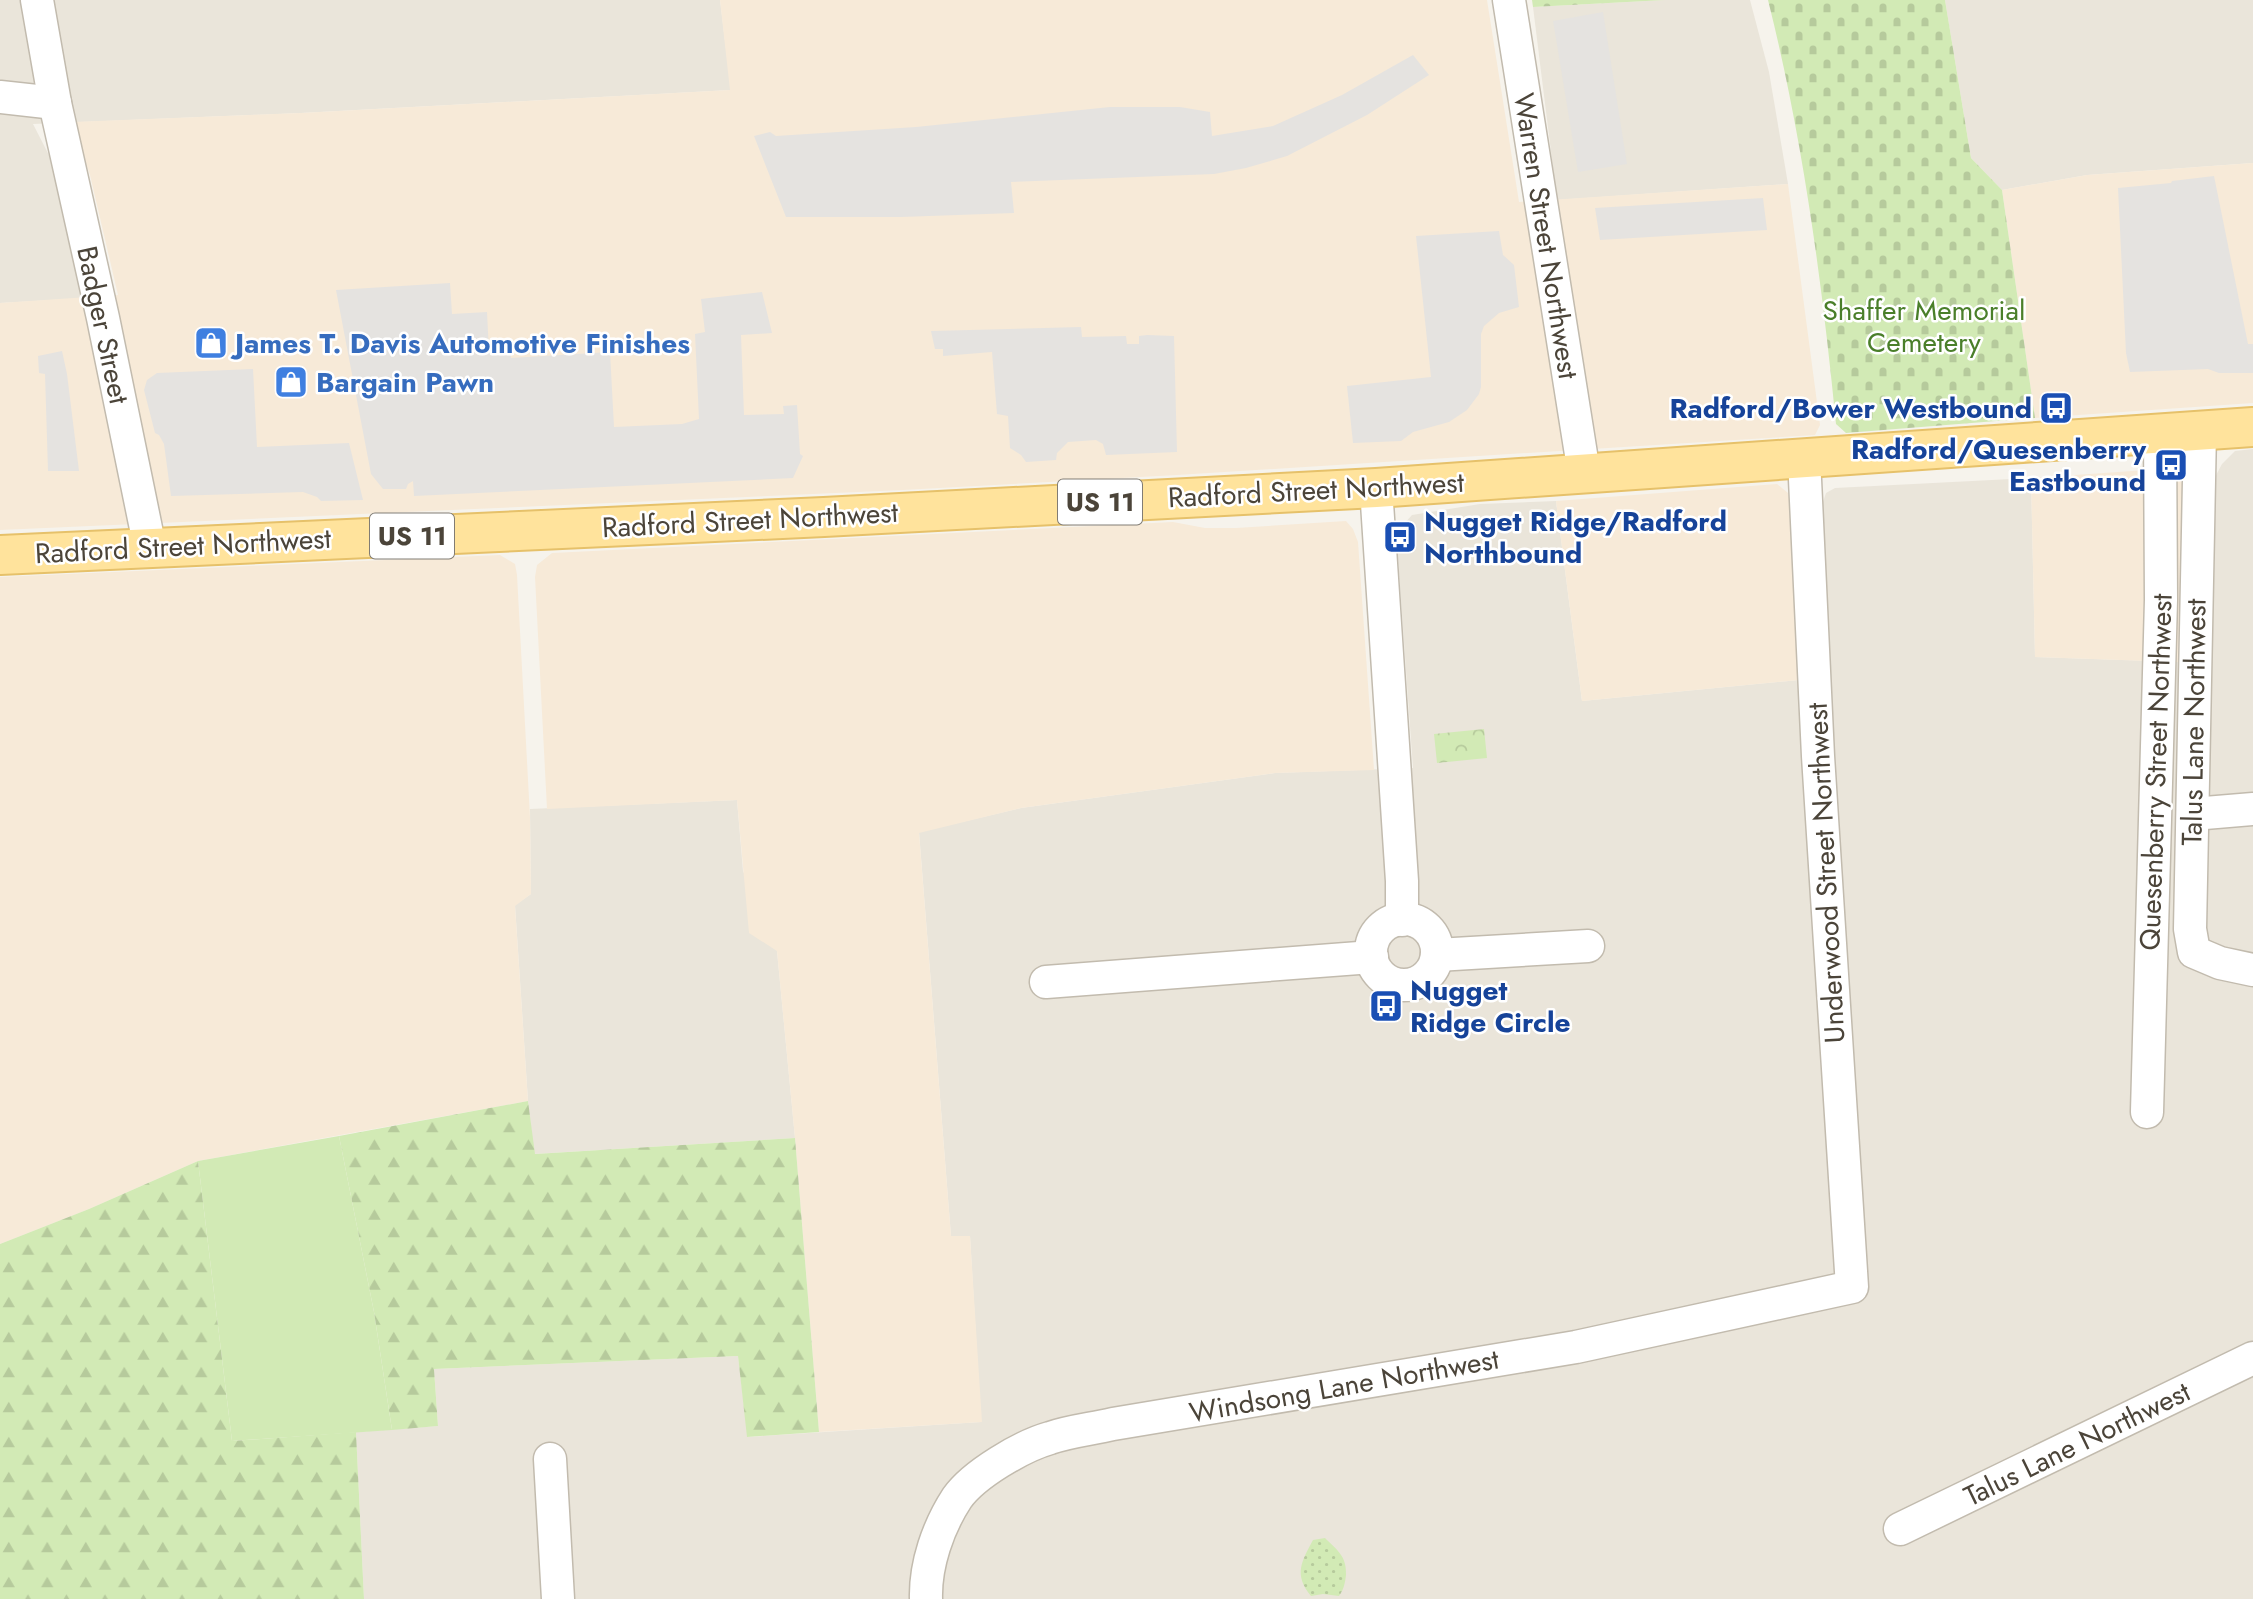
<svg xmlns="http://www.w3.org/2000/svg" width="2253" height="1599" font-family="Jost,sans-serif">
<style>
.residential{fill:#eae5da}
.commercial{fill:#f7ead8}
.grass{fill:#d2eab5}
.forest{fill:url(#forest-firs)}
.cemetery{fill:url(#cemetery-stones)}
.park{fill:url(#park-crowns)}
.garden{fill:url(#garden-dots)}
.parking{fill:#e5e3e0}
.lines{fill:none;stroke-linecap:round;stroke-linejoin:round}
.minor-casing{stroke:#c2bbae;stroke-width:35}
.primary-casing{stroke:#e6c16a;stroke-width:42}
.minor{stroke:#fff;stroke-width:32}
.primary{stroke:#ffe39c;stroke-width:38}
.labels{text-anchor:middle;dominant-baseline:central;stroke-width:5;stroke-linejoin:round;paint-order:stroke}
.shield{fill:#fff;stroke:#817c74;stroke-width:2}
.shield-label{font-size:26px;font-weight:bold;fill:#4b4439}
.street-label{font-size:28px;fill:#4b4439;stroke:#fff}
.park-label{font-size:28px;fill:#4a7f2a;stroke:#fff}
.shop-label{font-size:28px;font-weight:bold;fill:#366cbe;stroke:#fff;text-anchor:start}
.transit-label{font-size:28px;font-weight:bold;fill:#164399;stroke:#fff;text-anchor:end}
</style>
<defs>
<pattern id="forest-firs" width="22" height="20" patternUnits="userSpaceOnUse" patternTransform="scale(1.75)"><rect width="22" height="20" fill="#d2eab5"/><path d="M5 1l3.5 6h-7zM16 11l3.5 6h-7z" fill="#b6ca9c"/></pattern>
<pattern id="cemetery-stones" width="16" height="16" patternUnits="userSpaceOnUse" patternTransform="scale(1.75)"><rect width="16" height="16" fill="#d2eab5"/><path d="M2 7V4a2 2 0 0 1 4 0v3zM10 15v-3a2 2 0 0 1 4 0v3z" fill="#b6ca9c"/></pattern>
<pattern id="park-crowns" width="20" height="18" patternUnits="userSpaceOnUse" patternTransform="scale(1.75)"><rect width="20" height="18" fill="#d2eab5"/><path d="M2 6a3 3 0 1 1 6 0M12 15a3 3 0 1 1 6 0" fill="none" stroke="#b6ca9c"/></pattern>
<pattern id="garden-dots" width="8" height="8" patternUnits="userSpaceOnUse" patternTransform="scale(1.75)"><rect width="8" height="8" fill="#d2eab5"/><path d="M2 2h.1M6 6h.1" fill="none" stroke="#b6ca9c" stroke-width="1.8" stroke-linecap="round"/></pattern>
</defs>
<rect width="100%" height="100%" fill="#f6f3ec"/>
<!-- residential -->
<g class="residential">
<path d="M 0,0 L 720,0 L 731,90 L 301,113 L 33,124 L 53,163 L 87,298 L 0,303 Z"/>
<path d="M 1665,0 L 1750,0 L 1769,72 L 1788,184 L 1557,200 L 1533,7 Z"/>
<path d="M 1945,0 L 2253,0 L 2253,163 L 2087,175 L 2002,190 L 1971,158 Z"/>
<path d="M 2253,449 L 2253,1599 L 364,1599 L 356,1432 L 438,1426 L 434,1369 L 738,1356 L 748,1437 L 981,1422 L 970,1236 L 951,1236 L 919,832 L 1021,808 L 1275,773 L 1413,768 L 1397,544 L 1403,525 L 1412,515 L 1480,504 L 1556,501 L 1582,701 L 1799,680 L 1822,505 L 1826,493 L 1835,488 L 2031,478 L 2035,657 L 2210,663 L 2214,479 L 2222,464 L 2235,451 Z"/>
<path d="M 737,800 L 743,871 L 777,951 L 795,1138 L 534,1154 L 528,1101 L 515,905 L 531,894 L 530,809 Z"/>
</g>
<!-- commercial -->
<g class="commercial">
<path d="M 720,0 L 1487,0 L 1519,202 L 1788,184 L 1820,425 L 1815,435 L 1177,475 L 903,490 L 0,530 L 0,303 L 118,295 L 90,175 L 72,122 L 301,113 L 730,90 Z"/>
<path d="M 2253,163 L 2253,403 L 2035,418 L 2002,190 L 2087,175 Z"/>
<path d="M 2175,468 L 2183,485 L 2178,662 L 2035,657 L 2031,478 Z"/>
<path d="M 1777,484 L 1788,493 L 1791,501 L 1799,680 L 1582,701 L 1556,501 Z"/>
<path d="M 1346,521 L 1353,529 L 1358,542 L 1374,770 L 1275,773 L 1021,808 L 919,833 L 951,1236 L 970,1236 L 982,1422 L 819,1432 L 795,1138 L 777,951 L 749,933 L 737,800 L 547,809 L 535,577 L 537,565 L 552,553 L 1173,522 L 1205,528 L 1236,528 Z"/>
<path d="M 500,555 L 515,564 L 517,575 L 530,817 L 531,894 L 515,906 L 528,1101 L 198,1161 L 89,1209 L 0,1244 L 0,577 Z"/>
</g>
<!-- grass -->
<path class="grass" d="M 339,1136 L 374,1312 L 392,1430 L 232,1441 L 198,1161 Z"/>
<!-- forest -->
<g class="forest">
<path d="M 528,1101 L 535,1154 L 795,1138 L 819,1432 L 747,1437 L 738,1356 L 434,1369 L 438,1426 L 392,1430 L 374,1312 L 339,1136 Z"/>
<path d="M 198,1161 L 232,1441 L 356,1432 L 364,1599 L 0,1599 L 0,1244 L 89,1209 Z"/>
</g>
<!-- cemetery -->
<g class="cemetery">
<path d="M 1532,0 L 1665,0 L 1533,7 Z"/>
<path d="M 1768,0 L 1945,0 L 1971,158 L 2002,190 L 2035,418 L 1846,433 L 1836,424 C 1822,282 1803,139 1768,0 Z"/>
</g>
<!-- park -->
<path class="park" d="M 1484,729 L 1487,758 L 1437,763 L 1434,734 Z"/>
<!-- garden -->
<path class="garden" d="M 1325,1538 C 1337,1550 1347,1556 1346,1575 C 1345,1583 1344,1589 1339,1596 L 1323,1594 L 1311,1596 C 1293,1574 1302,1561 1313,1540 Z"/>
<!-- parking -->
<g class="parking">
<path d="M 1603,12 L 1627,164 L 1578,172 L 1553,21 Z"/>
<path d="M 1413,55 L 1429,75 L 1367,115 L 1287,156 L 1246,168 L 1214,174 L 1011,182 L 1014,213 L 901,217 L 786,217 L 754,136 L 770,132 L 776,136 L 916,127 L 1110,107 L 1180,107 L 1210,112 L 1212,136 L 1273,126 L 1342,95 Z"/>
<path d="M 2214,176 L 2248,344 L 2253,344 L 2253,373 L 2219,373 L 2208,369 L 2130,372 L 2126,353 L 2118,188 L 2171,183 L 2172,181 Z"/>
<path d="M 1763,198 L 1767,230 L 1600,240 L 1595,208 Z"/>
<path d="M 1499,231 L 1503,255 L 1514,265 L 1519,307 L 1499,313 L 1484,326 L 1481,334 L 1481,387 L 1479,394 L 1467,410 L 1449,422 L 1413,432 L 1401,441 L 1353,443 L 1347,386 L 1431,377 L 1416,236 Z"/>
<path d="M 450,283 L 452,314 L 487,312 L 489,352 L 510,351 L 511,358 L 610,352 L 614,427 L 682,424 L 699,419 L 695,334 L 705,332 L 701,299 L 762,292 L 772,333 L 741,335 L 744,415 L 784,414 L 783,406 L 797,405 L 800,454 L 803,456 L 793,478 L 414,496 L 413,481 L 408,484 L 406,489 L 383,489 L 371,474 L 336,290 Z"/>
<path d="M 1081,327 L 1082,337 L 1126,336 L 1127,344 L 1139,344 L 1139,336 L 1147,335 L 1174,336 L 1177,452 L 1106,455 L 1103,444 L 1096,440 L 1068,442 L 1057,453 L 1056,460 L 1026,462 L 1021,455 L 1010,448 L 1008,416 L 997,414 L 992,352 L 943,356 L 943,349 L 935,349 L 931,331 Z"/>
<path d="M 62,351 L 67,374 L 79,471 L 48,471 L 45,374 L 39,373 L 38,356 Z"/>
<path d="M 253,369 L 257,447 L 349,443 L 363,500 L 321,501 L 317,497 L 303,492 L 171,496 L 164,444 L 159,435 L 155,433 L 144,390 L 147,380 L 157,373 Z"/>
</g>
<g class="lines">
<defs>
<g id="minor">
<path d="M 37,0 L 55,103 L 103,318 L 150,548"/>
<path d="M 1509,0 L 1584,473"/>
<path d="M 0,97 L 55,103"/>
<path d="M 2200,431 L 2190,929 L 2194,952 L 2220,963 L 2253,970"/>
<path d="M 1376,488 L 1402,881 L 1402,920"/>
<path d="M 2193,814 L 2253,809"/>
<circle cx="1404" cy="952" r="33"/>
<path d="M 1437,955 L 1588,946"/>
<path d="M 1046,982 L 1372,957"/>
<path d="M 2147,1112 L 2161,600 L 2160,433"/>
<path d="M 550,1459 L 558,1599"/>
<path d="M 1900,1529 L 2253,1358"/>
<path d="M 926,1599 C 925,1565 938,1527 957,1498 C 974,1474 1022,1446 1050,1438 C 1070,1431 1092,1429 1113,1424 L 1576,1347 L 1852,1287 L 1818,756 L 1804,458"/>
</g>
<path id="primary" d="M 0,555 L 824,517 L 1376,488 L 2253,427"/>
</defs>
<!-- minor casing -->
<use href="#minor" class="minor-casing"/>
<!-- primary casing -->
<use href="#primary" class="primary-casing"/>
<!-- minor -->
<use href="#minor" class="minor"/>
<!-- primary -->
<use href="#primary" class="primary"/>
</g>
<!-- icons -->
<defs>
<symbol id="shop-square" viewBox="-11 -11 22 22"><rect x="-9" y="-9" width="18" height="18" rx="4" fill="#3f7fe0" stroke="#fff"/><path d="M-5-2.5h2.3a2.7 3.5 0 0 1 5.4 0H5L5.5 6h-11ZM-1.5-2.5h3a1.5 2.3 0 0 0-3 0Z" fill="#fff"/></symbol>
<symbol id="bus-square" viewBox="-11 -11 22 22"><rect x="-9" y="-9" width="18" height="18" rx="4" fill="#1a4fb4" stroke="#fff"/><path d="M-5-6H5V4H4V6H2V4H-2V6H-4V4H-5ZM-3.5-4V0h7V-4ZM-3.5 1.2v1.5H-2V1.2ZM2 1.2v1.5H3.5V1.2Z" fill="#fff"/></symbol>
</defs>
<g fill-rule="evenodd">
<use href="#shop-square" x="192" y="324" width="38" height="38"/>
<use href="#shop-square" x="272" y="363" width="38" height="38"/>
<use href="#bus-square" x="2037" y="389" width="38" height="38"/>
<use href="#bus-square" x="2152" y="446" width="38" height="38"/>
<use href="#bus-square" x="1381" y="518" width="38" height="38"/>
<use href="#bus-square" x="1367" y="987" width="38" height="38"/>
</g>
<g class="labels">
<!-- shield labels -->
<g class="shield">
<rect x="1058" y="479.5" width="84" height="45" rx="5"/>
<rect x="370" y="513.5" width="84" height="45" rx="5"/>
</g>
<g class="shield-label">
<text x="1100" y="502">US 11</text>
<text x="412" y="536">US 11</text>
</g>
<!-- street labels -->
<g class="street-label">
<text transform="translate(1546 236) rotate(81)">Warren Street Northwest</text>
<text transform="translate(103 325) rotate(78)">Badger Street</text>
<text transform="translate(1316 490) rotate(-3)">Radford Street Northwest</text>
<text transform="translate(750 520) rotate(-3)">Radford Street Northwest</text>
<text transform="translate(183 546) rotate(-3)">Radford Street Northwest</text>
<text transform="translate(2194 722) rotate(-89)">Talus Lane Northwest</text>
<text transform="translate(2156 772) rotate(-88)">Quesenberry Street Northwest</text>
<text transform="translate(1826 873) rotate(-93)">Underwood Street Northwest</text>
<text transform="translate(1344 1386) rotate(-10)">Windsong Lane Northwest</text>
<text transform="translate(2077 1444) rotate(-26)">Talus Lane Northwest</text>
</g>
<!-- park labels -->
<g class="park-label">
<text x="1924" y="310">Shaffer Memorial<tspan x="1924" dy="32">Cemetery</tspan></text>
</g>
<!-- shop labels -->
<g class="shop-label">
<text x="235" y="343">James T. Davis Automotive Finishes</text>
<text x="316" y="382">Bargain Pawn</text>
</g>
<!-- transit labels -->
<g class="transit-label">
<text x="2032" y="408">Radford/Bower Westbound</text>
<text x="2146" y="449">Radford/Quesenberry<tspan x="2146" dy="32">Eastbound</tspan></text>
<text x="1424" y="521" text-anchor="start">Nugget Ridge/Radford<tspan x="1424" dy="32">Northbound</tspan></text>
<text x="1410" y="990" text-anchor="start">Nugget<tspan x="1410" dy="32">Ridge Circle</tspan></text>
</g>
</g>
</svg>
